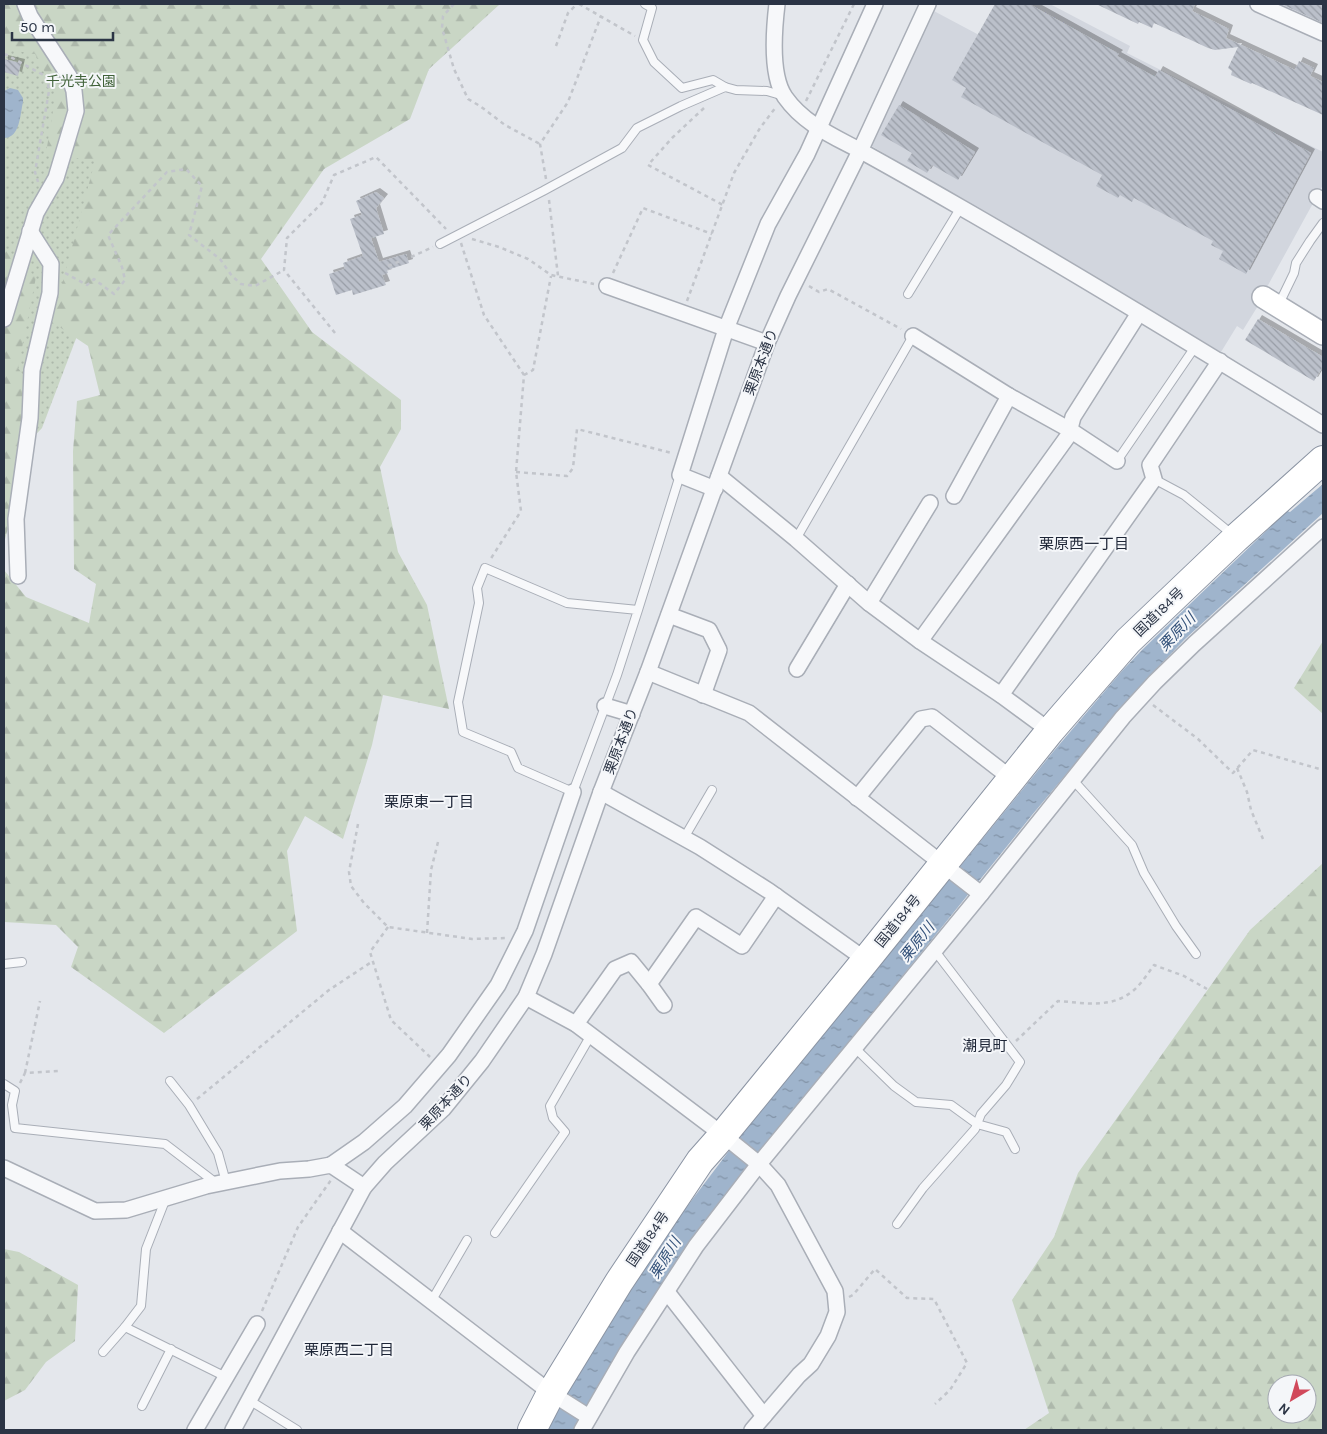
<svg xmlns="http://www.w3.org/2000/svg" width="1327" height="1434" font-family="Karla,'Noto Sans JP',sans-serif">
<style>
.built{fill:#d2d6de}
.green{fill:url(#green-dots)}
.forest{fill:url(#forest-firs);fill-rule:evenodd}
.water{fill:url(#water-ripples)}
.building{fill:url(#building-back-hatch);filter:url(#shadow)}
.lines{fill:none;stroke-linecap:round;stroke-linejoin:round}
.lane-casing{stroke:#a9aeb7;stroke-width:10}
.street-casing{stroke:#a9aeb7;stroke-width:18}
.secondary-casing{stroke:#a9aeb7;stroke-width:24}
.highway-casing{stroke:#8b94a3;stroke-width:30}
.path{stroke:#c2c5cb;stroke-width:2.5;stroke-dasharray:4 4;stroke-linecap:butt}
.lane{stroke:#f7f8fa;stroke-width:8}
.street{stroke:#f7f8fa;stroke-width:15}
.secondary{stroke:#fff;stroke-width:21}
.highway{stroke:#fff;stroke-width:28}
.labels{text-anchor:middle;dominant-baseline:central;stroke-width:4;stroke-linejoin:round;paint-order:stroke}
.park-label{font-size:14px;fill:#3f6138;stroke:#f4f6f9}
.street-label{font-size:14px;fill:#2b3445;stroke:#f4f6f9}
.neighbourhood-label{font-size:15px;fill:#1d2536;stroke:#f4f6f9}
.water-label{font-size:15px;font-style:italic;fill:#34527a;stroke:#f4f6f9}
</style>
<defs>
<pattern id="green-dots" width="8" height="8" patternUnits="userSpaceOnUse" patternTransform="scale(1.25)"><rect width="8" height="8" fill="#c9d6c5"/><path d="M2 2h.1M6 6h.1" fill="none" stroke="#adb8ab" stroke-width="1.8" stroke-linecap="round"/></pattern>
<pattern id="forest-firs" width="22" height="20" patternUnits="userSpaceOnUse" patternTransform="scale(1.25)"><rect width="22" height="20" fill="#c9d6c5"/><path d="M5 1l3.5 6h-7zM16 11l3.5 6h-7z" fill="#adb8ab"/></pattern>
<pattern id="water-ripples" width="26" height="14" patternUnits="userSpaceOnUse" patternTransform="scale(1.25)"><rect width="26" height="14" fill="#9fb4cc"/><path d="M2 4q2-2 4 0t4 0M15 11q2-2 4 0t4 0" fill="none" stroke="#8293a7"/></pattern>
<pattern id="building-back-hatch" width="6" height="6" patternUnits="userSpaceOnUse" patternTransform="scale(1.25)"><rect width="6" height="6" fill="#bbc0ca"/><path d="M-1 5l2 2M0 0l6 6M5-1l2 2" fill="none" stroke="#989da6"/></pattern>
<filter id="shadow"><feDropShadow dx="4" dy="-4" stdDeviation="0" flood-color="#0004"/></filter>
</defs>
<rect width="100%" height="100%" fill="#e4e7ec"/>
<!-- built -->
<path class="built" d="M 996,4 L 1050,4 L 1130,46 L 1127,53 L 1323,152 L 1323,185 L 1267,287 L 1269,288 L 1243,330 L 1237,326 L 1221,352 L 870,145 L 932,10 L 979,35 Z"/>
<!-- green -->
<path class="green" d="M 4,4 L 185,4 L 104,265 L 42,428 L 4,468 Z"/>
<!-- forest -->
<g class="forest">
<path d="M 4,4 L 500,4 L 429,69 L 410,119 L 324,169 L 261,259 L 312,332 L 401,400 L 401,429 L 380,467 L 398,552 L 427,605 L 449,709 L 383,695 L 372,745 L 343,839 L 305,816 L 287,851 L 297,931 L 164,1033 L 71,967 L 78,947 L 56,925 L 4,922 L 4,570 L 26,597 L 89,623 L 96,584 L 74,569 L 73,451 L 77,401 L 100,395 L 88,346 L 52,322 L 95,161 L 46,153 L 56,93 L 35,54 L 4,49 Z"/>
<path d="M 4,249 L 36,277 L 18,368 L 42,400 L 4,543 Z"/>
<path d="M 1323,641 L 1323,714 L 1294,688 Z"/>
<path d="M 1323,863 L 1323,1430 L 1024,1430 L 1049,1413 L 1012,1300 L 1054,1237 L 1078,1173 L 1250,930 ZM 1277,1384 L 1307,1384 L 1307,1414 L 1277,1414 Z"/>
<path d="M 4,1249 L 19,1252 L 78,1285 L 75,1341 L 46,1362 L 25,1390 L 4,1401 Z"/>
</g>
<!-- water -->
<g class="water">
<path d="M 10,88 L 18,90 L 23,98 L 23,102 C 20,115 20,138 4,138 L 4,91 Z"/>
<path d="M 1323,484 L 1323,513 L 1185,639 L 1139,687 L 1032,815 L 867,1020 L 757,1155 L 574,1430 L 544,1430 L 629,1290 L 670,1229 L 738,1139 L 908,925 L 919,915 L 958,869 L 1053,752 L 1122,671 L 1143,649 L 1287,511 L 1290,512 Z"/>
</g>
<!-- building -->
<g class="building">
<path d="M 995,4 L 1029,4 L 1119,54 L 1117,56 L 1155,77 L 1159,70 L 1311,153 L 1246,274 L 1219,259 L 1223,251 L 1211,245 L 1213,241 L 1134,198 L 1132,202 L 1120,195 L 1118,198 L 1096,186 L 1102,175 L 961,97 L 966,88 L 952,80 Z"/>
<path d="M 1096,4 L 1195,4 L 1192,11 L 1229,29 L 1226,38 L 1295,70 L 1299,61 L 1314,68 L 1310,76 L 1323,82 L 1323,115 L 1252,83 L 1251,84 L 1231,75 L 1232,71 L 1228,68 L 1238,47 L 1215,50 L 1208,48 L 1154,23 L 1152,28 L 1139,22 L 1138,24 Z"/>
<path d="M 1281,4 L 1323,4 L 1323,23 L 1312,18 Z"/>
<path d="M 4,59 L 21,63 L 18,76 L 4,72 Z"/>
<path d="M 899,105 L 975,152 L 958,180 L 932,165 L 927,173 L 907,161 L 912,153 L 881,135 Z"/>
<path d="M 376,192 L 384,198 L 376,208 L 384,234 L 371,238 L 379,262 L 406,254 L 409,263 L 387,270 L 388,273 L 382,275 L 386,285 L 353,295 L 352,290 L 336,295 L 329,274 L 345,269 L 343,263 L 363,256 L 350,219 L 362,215 L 356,201 Z"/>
<path d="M 1258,319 L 1323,357 L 1323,366 L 1314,381 L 1245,340 Z"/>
</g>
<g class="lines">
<defs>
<g id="lane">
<path d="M 645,4 L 652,8 L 643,40 L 654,62 L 682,88 L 713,80 L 725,87"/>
<path d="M 440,244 L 543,191 L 622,148 L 637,128 L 681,106 L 725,87 L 736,90 L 767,91 L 784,96"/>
<path d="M 908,294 L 961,207"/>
<path d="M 1279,304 L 1294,273 L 1296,263 L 1310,241 L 1323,223"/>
<path d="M 1117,461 L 1195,347"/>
<path d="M 1154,479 L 1184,495 L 1233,535"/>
<path d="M 796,539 L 913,336"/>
<path d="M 638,610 L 567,603 L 485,568 L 477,588 L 479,603 L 458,702 L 463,732 L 511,752 L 518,768 L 573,792 L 617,675 L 638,610 L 680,475"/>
<path d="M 1073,780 L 1132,845 L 1144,873 L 1176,926 L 1196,954"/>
<path d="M 684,838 L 712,790"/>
<path d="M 4,964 L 22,962"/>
<path d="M 855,1048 L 894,1086 L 916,1102 L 951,1105 L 977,1124 L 1006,1132 L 1015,1149"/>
<path d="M 170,1081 L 189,1105 L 218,1153 L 226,1182"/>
<path d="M 4,1084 L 15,1091 L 12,1105 L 15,1128 L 165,1144 L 216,1183"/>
<path d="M 897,1224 L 923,1188 L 975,1129 L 981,1114 L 1006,1085 L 1020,1062 L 935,951"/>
<path d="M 495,1233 L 565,1132 L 553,1118 L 550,1106 L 591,1035"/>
<path d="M 432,1300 L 467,1240"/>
<path d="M 125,1327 L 141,1306 L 146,1249 L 166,1198"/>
<path d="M 103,1352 L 125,1327 L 226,1377"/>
<path d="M 249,1400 L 297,1430"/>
<path d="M 142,1406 L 171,1349"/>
</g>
<g id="street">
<path d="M 777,4 C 774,29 770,75 785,97 C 804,124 833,136 861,151 C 894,169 927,188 960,207 C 1082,277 1203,351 1323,425"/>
<path d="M 1258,4 L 1323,33"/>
<path d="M 1317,197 L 1323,201"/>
<path d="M 607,286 L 767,343"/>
<path d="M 4,319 L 36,213 L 56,178 L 76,111 L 74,91 L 69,76 L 30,16 L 25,4"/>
<path d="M 913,336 L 1009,396 L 1070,430 L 1117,461"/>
<path d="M 719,476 L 796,539 L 869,603 L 920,641 L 1001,695 L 1050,731"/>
<path d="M 715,489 L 680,475 L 726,329 L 768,224 L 807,154 L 875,4"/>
<path d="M 954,496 L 1009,396"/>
<path d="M 18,576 L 16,519 L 30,418 L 32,370 L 50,293 L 51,264 L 30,231"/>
<path d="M 869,603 L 930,503"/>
<path d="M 669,615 L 709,630 L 719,650 L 703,695"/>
<path d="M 920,641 L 1068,436 L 1073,417 L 1139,313"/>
<path d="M 797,669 L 848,584"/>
<path d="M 648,672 L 749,713 L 981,894"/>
<path d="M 1001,695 L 1154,479 L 1150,465 L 1220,361"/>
<path d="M 605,706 L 632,714"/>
<path d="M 601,792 L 700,847 L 769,891 L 866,960"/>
<path d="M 857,798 L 921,719 L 932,717 L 1012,779"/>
<path d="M 649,984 L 696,917 L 742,946 L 776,896"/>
<path d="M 526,997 L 576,1024 L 723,1135 L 759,1164 L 778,1185 L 835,1291 L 837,1312 L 828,1336 L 811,1364 L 799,1375 L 752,1430"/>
<path d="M 576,1024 L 615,969 L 631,962 L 649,984 L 664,1005"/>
<path d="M 331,1165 L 364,1142 L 405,1106 L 449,1055 L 498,985 L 525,931 L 573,792"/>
<path d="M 4,1168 L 95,1211 L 126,1210 L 206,1186 L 280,1171 L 309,1169 L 331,1165 L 364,1187"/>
<path d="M 340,1231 L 551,1393 L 589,1417"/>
<path d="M 667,1292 L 764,1416"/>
<path d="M 195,1430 L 257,1324"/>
<path d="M 233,1430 L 364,1187 L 385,1163 L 443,1109 L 482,1061 L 526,997 L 544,954 L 601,792 L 648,672 L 767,343 L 788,296 L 860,151 L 928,4"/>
<path d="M 582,1430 L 627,1352 L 696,1246 L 759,1164 L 981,894 L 1123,717 L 1155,682 L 1194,644 L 1323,527"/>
</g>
<path id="secondary" d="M 1263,297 L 1323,334"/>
<path id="highway" d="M 532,1430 L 551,1393 L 619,1282 L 700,1161 L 723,1135 L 866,960 L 1050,731 L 1128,641 L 1236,538 L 1323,460"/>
</defs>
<!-- lane casing -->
<use href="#lane" class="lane-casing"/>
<!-- street casing -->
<use href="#street" class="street-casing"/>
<!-- secondary casing -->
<use href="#secondary" class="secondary-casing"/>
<!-- highway casing -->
<use href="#highway" class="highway-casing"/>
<!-- path -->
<g class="path">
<path d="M 454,4 L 443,16 L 442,28 L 454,69 L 468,99 L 480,106 L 505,125 L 540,144"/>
<path d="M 579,4 L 635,36"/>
<path d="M 556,46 L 568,13 L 577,4"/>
<path d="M 4,54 L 7,55 L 47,77 L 49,91 L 35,172 L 38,182"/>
<path d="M 806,101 L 854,4"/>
<path d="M 704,108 L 672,138 L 648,165 L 723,205"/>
<path d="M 546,179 L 540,144 L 568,102 L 601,16"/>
<path d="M 549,200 L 558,276"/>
<path d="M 472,239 L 499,247 L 528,259 L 551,275 L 594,284"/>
<path d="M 461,243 L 484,315 L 524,375 L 516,472 L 521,511 L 490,560"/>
<path d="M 411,257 L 433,247"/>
<path d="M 388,266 L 403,260"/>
<path d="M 65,273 L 87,285 L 94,279 L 114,294 L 125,280 L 122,267 L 108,235 L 167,172 L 186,169 L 202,186 L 189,235 L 220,259 L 232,276 L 241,284 L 255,286 L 284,270"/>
<path d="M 613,273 L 643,208 L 712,234"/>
<path d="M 809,286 L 819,292 L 828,289 L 901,329"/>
<path d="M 687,301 L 734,173 L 760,128 L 776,107"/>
<path d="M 335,333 L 284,270 L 287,238 L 322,203 L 334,175 L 376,157 L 446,229"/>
<path d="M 524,375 L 533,370 L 551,276"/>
<path d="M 516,472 L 567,476 L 573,468 L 577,429 L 672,453"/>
<path d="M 1153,705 L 1198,739 L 1233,773 L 1253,750 L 1323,770"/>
<path d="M 1237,768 L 1247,792 L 1251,810 L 1263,839"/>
<path d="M 358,824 L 349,872 L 351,886 L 364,903 L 388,927 L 472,939 L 506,938"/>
<path d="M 388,927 L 370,952 L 391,1020 L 430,1057"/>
<path d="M 427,933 L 431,870 L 438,842"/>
<path d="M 1016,1041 L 1058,1001 C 1085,1003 1112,1009 1134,990 C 1142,983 1148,973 1154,965 L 1184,976 L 1207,989"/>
<path d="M 25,1073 L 40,1001"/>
<path d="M 20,1083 L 25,1073 L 58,1071"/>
<path d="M 197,1099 L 329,990 L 373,961"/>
<path d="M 849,1297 L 853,1295 L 875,1269 L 907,1298 L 934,1299 L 967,1363 L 950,1390 L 935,1404"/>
<path d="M 262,1311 L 298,1227 L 331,1180"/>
</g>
<!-- lane -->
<use href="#lane" class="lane"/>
<!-- street -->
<use href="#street" class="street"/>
<!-- secondary -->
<use href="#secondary" class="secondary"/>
<!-- highway -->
<use href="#highway" class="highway"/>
</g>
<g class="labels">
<!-- park labels -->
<g class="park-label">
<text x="81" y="81">千光寺公園</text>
</g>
<!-- street labels -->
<g class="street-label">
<text transform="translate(761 362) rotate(-69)">栗原本通り</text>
<text transform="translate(1159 612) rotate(-44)">国道184号</text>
<text transform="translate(621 741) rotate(-69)">栗原本通り</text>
<text transform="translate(898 921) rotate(-51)">国道184号</text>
<text transform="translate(446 1102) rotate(-47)">栗原本通り</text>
<text transform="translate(648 1239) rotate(-56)">国道184号</text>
</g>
<!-- neighbourhood labels -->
<g class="neighbourhood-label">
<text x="1084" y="544">栗原西一丁目</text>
<text x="429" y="802">栗原東一丁目</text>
<text x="985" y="1046">潮見町</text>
<text x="349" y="1350">栗原西二丁目</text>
</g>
<!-- water labels -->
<g class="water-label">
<text transform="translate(1177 632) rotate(-46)">栗原川</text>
<text transform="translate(917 942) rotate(-51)">栗原川</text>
<text transform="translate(665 1258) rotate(-58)">栗原川</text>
</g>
</g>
<!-- border -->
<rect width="1327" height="1434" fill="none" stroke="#2b3445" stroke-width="10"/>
<!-- north arrow -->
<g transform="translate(1292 1399) rotate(218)"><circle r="24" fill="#f4f6f9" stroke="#a4a8b1"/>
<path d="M0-4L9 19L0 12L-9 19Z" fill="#d1495b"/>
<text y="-8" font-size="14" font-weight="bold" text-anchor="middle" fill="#2b3445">N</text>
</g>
<!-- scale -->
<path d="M12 32v8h101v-8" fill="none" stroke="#2b3445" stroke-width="2.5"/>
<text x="20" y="32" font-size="15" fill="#2b3445" stroke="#f4f6f9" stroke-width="4" paint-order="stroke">50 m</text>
</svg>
